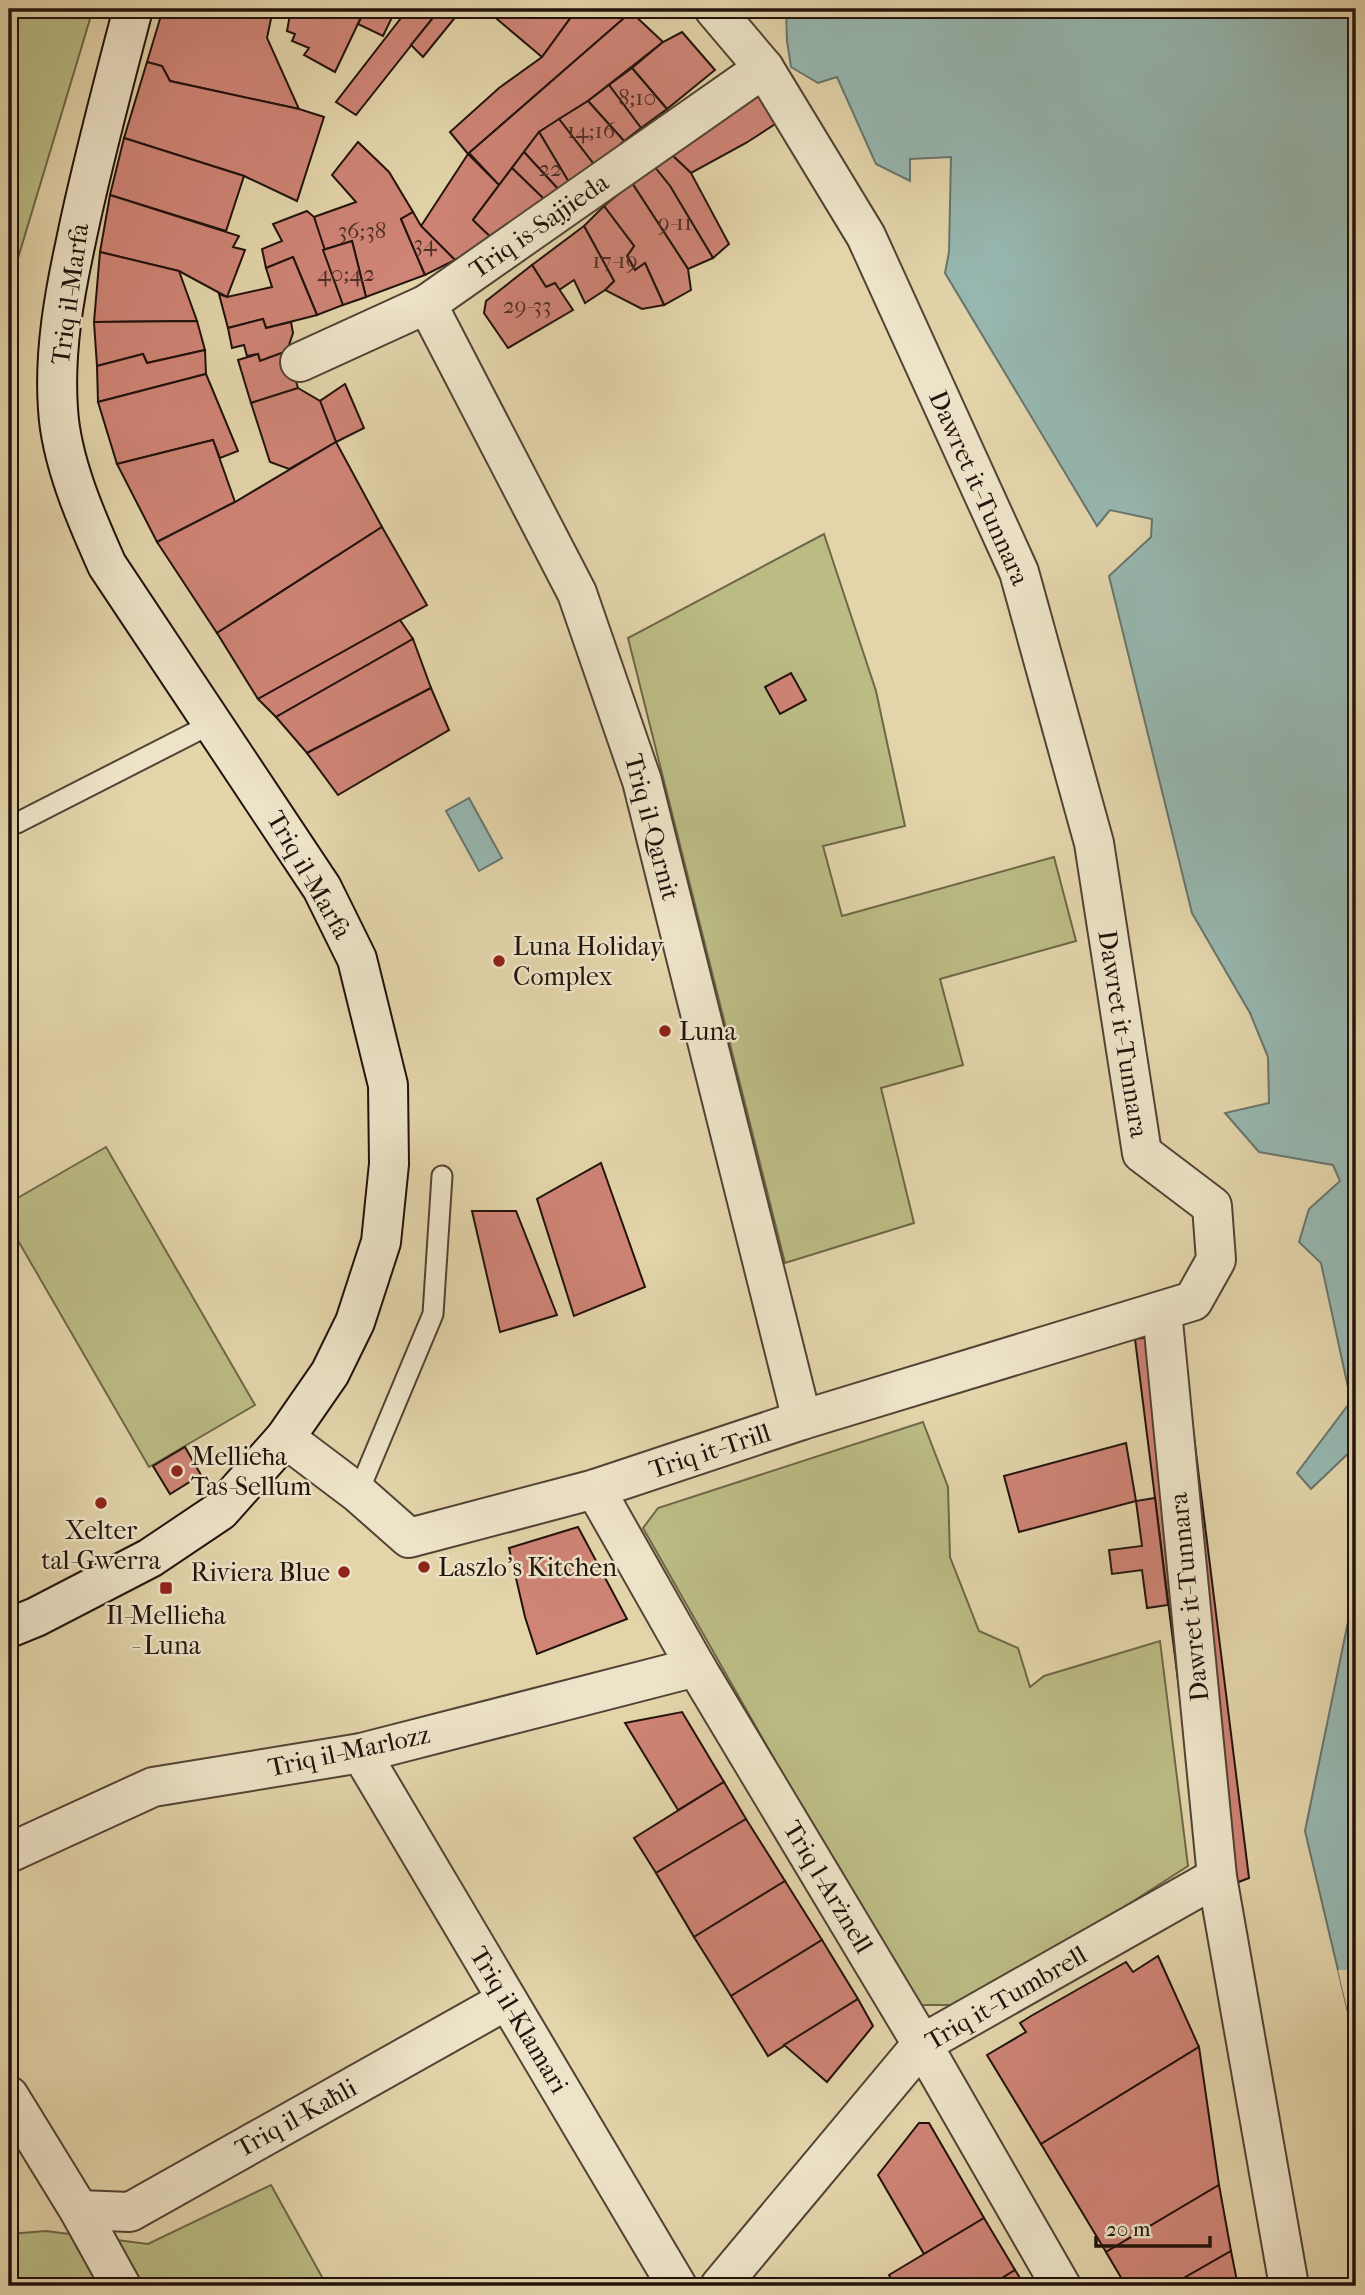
<svg xmlns="http://www.w3.org/2000/svg" width="1365" height="2295" font-family="'IM FELL French Canon',serif">
<style>
.green{fill:#bbbb84;stroke:#6e6748;stroke-width:2}
.water{fill:#96b7b0;stroke:#68756e;stroke-width:2}
.pier{fill:#e3d4aa}
.building{fill:#cf8476;stroke:#22130c;stroke-width:2}
.lines{fill:none;stroke-linecap:round;stroke-linejoin:round}
.service-casing{stroke:#524334;stroke-width:23}
.minor-casing{stroke:#524334;stroke-width:42}
.secondary-casing{stroke:#22130c;stroke-width:42}
.service{stroke:#ede3c8;stroke-width:19}
.minor{stroke:#ede3c8;stroke-width:38}
.secondary{stroke:#ede3c8;stroke-width:38}
.poi-dot{fill:#8f2418;stroke:#ede3c8;stroke-width:2.5}
.labels{text-anchor:middle;dominant-baseline:central;stroke-width:5;stroke-linejoin:round;paint-order:stroke}
.number-label{font-size:23px;fill:#4d2f26}
.street-label{font-size:26px;fill:#22130c;stroke:#ede3c8}
.poi-label{font-size:26px;fill:#22130c;stroke:#ede3c8;text-anchor:start}
</style>
<rect width="100%" height="100%" fill="#e3d4aa"/>
<filter id="stains"><feTurbulence type="fractalNoise" baseFrequency=".00286" numOctaves="4"/><feColorMatrix values="0 0 0 0 .2 0 0 0 0 .09 0 0 0 0 .02 0 0 0 .5 -.17"/></filter>
<radialGradient id="worn" r=".72"><stop offset=".6" stop-color="#630" stop-opacity="0"/><stop offset="1" stop-color="#630" stop-opacity=".3"/></radialGradient>
<!-- green -->
<g class="green">
<path d="M 9,9 L 93,9 L 9,288 Z"/>
<path d="M 824,534 L 876,691 L 905,826 L 823,846 L 842,916 L 1054,857 L 1076,941 L 940,979 L 963,1065 L 881,1088 L 914,1223 L 785,1263 L 628,638 Z"/>
<path d="M 106,1147 L 255,1405 L 149,1467 L 9,1225 L 9,1203 Z"/>
<path d="M 923,1422 L 948,1487 L 950,1557 L 979,1631 L 1018,1648 L 1030,1687 L 1044,1676 L 1160,1641 L 1188,1866 L 972,2005 L 914,2005 L 643,1528 L 658,1508 Z"/>
<path d="M 271,2185 L 327,2286 L 9,2286 L 9,2234 L 46,2231 L 148,2244 Z"/>
</g>
<!-- water -->
<g class="water">
<path d="M 786,9 L 1356,9 L 1356,1446 L 1311,1489 L 1297,1473 L 1351,1401 L 1321,1263 L 1299,1242 L 1309,1209 L 1340,1181 L 1333,1165 L 1259,1152 L 1225,1113 L 1269,1103 L 1268,1057 L 1250,1013 L 1192,913 L 1109,576 L 1151,537 L 1152,519 L 1110,510 L 1097,526 L 945,273 L 949,252 L 951,157 L 910,159 L 910,181 L 876,164 L 837,77 L 818,83 L 791,67 L 787,41 Z"/>
<path d="M 469,798 L 502,858 L 479,871 L 446,811 Z"/>
<path d="M 1356,1583 L 1356,2040 L 1352,2029 L 1305,1831 Z"/>
</g>
<!-- pier -->
<path class="pier" d="M 1338,1970 L 1356,1970 L 1356,2026 L 1352,2029 Z"/>
<!-- building -->
<g class="building">
<path d="M 163,9 L 273,9 L 267,38 L 299,109 L 170,81 L 162,66 L 147,62 Z"/>
<path d="M 291,9 L 365,9 L 335,72 L 304,55 L 309,48 L 292,41 L 295,34 L 287,31 Z"/>
<path d="M 365,9 L 396,9 L 383,36 L 358,24 Z"/>
<path d="M 408,9 L 440,9 L 356,115 L 336,102 Z"/>
<path d="M 440,9 L 462,9 L 423,57 L 411,45 Z"/>
<path d="M 485,9 L 577,9 L 542,57 Z"/>
<path d="M 577,9 L 627,9 L 631,12 L 468,154 L 450,132 L 499,88 L 542,57 Z"/>
<path d="M 631,12 L 663,42 L 588,101 L 539,132 L 499,185 L 469,153 Z"/>
<path d="M 682,32 L 715,70 L 667,109 L 632,68 L 663,42 Z"/>
<path d="M 147,62 L 162,66 L 170,81 L 299,109 L 324,117 L 297,201 L 244,176 L 124,138 Z"/>
<path d="M 632,68 L 667,109 L 641,128 L 609,85 Z"/>
<path d="M 609,85 L 641,128 L 624,141 L 588,101 Z"/>
<path d="M 758,88 L 783,119 L 746,143 L 691,173 L 671,154 Z"/>
<path d="M 588,101 L 624,141 L 596,167 L 559,119 Z"/>
<path d="M 559,119 L 596,167 L 570,184 L 539,132 Z"/>
<path d="M 539,132 L 570,184 L 559,190 L 524,152 Z"/>
<path d="M 124,138 L 244,176 L 226,231 L 110,195 Z"/>
<path d="M 358,142 L 389,172 L 413,212 L 401,219 L 425,275 L 366,297 L 352,241 L 323,250 L 314,217 L 356,202 L 332,175 Z"/>
<path d="M 524,152 L 559,190 L 546,201 L 512,168 Z"/>
<path d="M 468,154 L 499,185 L 473,220 L 498,244 L 455,260 L 421,226 Z"/>
<path d="M 671,154 L 691,173 L 729,244 L 713,258 L 670,186 L 654,166 Z"/>
<path d="M 654,166 L 670,186 L 713,258 L 688,269 L 632,183 Z"/>
<path d="M 512,168 L 546,201 L 498,244 L 473,220 Z"/>
<path d="M 632,183 L 688,269 L 691,290 L 664,305 L 645,263 L 635,270 L 627,256 L 634,246 L 604,206 Z"/>
<path d="M 110,195 L 239,236 L 233,247 L 245,250 L 227,297 L 179,271 L 100,252 Z"/>
<path d="M 604,206 L 634,246 L 627,256 L 635,270 L 645,263 L 664,305 L 642,309 L 605,290 L 614,281 L 584,226 Z"/>
<path d="M 307,211 L 314,217 L 343,305 L 317,315 L 293,257 L 266,268 L 262,249 L 282,241 L 273,224 Z"/>
<path d="M 413,212 L 421,226 L 455,260 L 425,275 L 401,219 Z"/>
<path d="M 584,226 L 614,281 L 605,290 L 585,303 L 574,280 L 559,290 L 555,283 L 546,287 L 532,265 Z"/>
<path d="M 352,241 L 366,297 L 343,305 L 323,250 Z"/>
<path d="M 100,252 L 179,271 L 197,321 L 94,322 Z"/>
<path d="M 293,257 L 317,315 L 266,328 L 263,319 L 228,328 L 219,294 L 227,297 L 272,287 L 266,268 Z"/>
<path d="M 532,265 L 546,287 L 555,283 L 573,310 L 508,348 L 484,313 L 486,301 Z"/>
<path d="M 263,319 L 266,328 L 291,322 L 293,333 L 287,351 L 260,361 L 258,354 L 247,356 L 244,345 L 232,348 L 228,328 Z"/>
<path d="M 197,321 L 205,350 L 147,363 L 143,354 L 97,366 L 94,322 Z"/>
<path d="M 205,350 L 206,374 L 98,402 L 97,366 L 143,354 L 147,363 Z"/>
<path d="M 287,351 L 298,388 L 251,403 L 238,360 L 258,354 L 260,361 Z"/>
<path d="M 206,374 L 238,451 L 220,458 L 213,440 L 117,464 L 98,402 Z"/>
<path d="M 345,384 L 364,428 L 336,442 L 320,401 Z"/>
<path d="M 298,388 L 320,401 L 336,442 L 289,469 L 270,462 L 251,403 Z"/>
<path d="M 213,440 L 235,502 L 157,542 L 117,464 Z"/>
<path d="M 336,442 L 382,527 L 217,633 L 157,542 L 235,502 Z"/>
<path d="M 382,527 L 427,605 L 258,699 L 217,633 Z"/>
<path d="M 400,620 L 413,639 L 276,717 L 258,699 Z"/>
<path d="M 413,639 L 431,688 L 307,753 L 276,717 Z"/>
<path d="M 791,673 L 806,700 L 780,714 L 765,687 Z"/>
<path d="M 431,688 L 449,730 L 338,795 L 307,753 Z"/>
<path d="M 601,1163 L 645,1287 L 574,1316 L 537,1199 Z"/>
<path d="M 472,1211 L 516,1211 L 557,1315 L 500,1332 Z"/>
<path d="M 1181,1333 L 1249,1878 L 1205,1895 L 1135,1339 Z"/>
<path d="M 1126,1443 L 1136,1501 L 1019,1532 L 1004,1476 Z"/>
<path d="M 185,1447 L 201,1475 L 170,1494 L 153,1466 Z"/>
<path d="M 1155,1498 L 1168,1605 L 1147,1608 L 1142,1570 L 1112,1574 L 1109,1550 L 1142,1546 L 1136,1501 Z"/>
<path d="M 578,1527 L 627,1619 L 537,1654 L 525,1617 L 509,1548 Z"/>
<path d="M 682,1712 L 724,1782 L 678,1810 L 625,1723 Z"/>
<path d="M 724,1782 L 746,1819 L 656,1873 L 634,1838 Z"/>
<path d="M 746,1819 L 785,1881 L 694,1937 L 656,1873 Z"/>
<path d="M 785,1881 L 822,1940 L 731,1996 L 694,1937 Z"/>
<path d="M 822,1940 L 858,1999 L 768,2056 L 731,1996 Z"/>
<path d="M 1158,1956 L 1199,2047 L 1041,2144 L 987,2055 L 1026,2032 L 1020,2023 L 1031,2016 L 1126,1962 L 1133,1972 Z"/>
<path d="M 858,1999 L 873,2026 L 827,2082 L 784,2045 Z"/>
<path d="M 1199,2047 L 1219,2185 L 1106,2252 L 1041,2144 Z"/>
<path d="M 919,2123 L 929,2123 L 984,2218 L 924,2254 L 878,2175 Z"/>
<path d="M 1219,2185 L 1231,2251 L 1170,2286 L 1126,2286 L 1106,2252 Z"/>
<path d="M 984,2218 L 1015,2270 L 989,2286 L 896,2286 L 889,2275 Z"/>
<path d="M 1231,2251 L 1238,2286 L 1170,2286 Z"/>
<path d="M 1015,2270 L 1025,2286 L 989,2286 Z"/>
</g>
<g class="lines">
<defs>
<g id="service">
<path d="M 9,823 L 17,823 L 213,723"/>
<path d="M 358,1493 L 433,1314 L 442,1176"/>
</g>
<g id="minor">
<path d="M 427,304 L 577,593 L 642,781 L 802,1420"/>
<path d="M 300,362 L 427,304 L 764,68"/>
<path d="M 1162,1311 L 1217,1877 L 1289,2286"/>
<path d="M 285,1438 L 358,1493 L 409,1538 L 595,1489 L 802,1420 L 1193,1301 L 1216,1260 L 1212,1206 L 1142,1153 L 1094,843 L 1019,572 L 866,236 L 764,68 L 714,9"/>
<path d="M 595,1489 L 696,1667 L 922,2044 L 1061,2286"/>
<path d="M 361,1753 L 677,2286"/>
<path d="M 9,1853 L 153,1787 L 361,1753 L 696,1667"/>
<path d="M 9,2096 L 79,2210 L 121,2286"/>
<path d="M 79,2210 L 130,2212 L 507,2000"/>
<path d="M 720,2286 L 922,2044 L 1217,1877"/>
</g>
<path id="secondary" d="M 9,1628 L 36,1617 L 150,1558 L 220,1511 L 285,1438 L 330,1373 L 355,1322 L 381,1242 L 389,1164 L 388,1085 L 357,959 L 322,888 L 107,565 C 86,518 61,461 58,409 C 54,352 64,296 76,241 C 92,163 113,86 133,9"/>
</defs>
<!-- service casing -->
<use href="#service" class="service-casing"/>
<!-- minor casing -->
<use href="#minor" class="minor-casing"/>
<!-- secondary casing -->
<use href="#secondary" class="secondary-casing"/>
<!-- service -->
<use href="#service" class="service"/>
<!-- minor -->
<use href="#minor" class="minor"/>
<!-- secondary -->
<use href="#secondary" class="secondary"/>
</g>
<!-- markers -->
<g class="poi-dot">
<circle cx="499" cy="961" r="7"/>
<circle cx="665" cy="1031" r="7"/>
<circle cx="177" cy="1471" r="7"/>
<circle cx="101" cy="1503" r="7"/>
<circle cx="424" cy="1567" r="7"/>
<circle cx="344" cy="1572" r="7"/>
<rect x="159" y="1581" width="14" height="14" rx="3.5"/>
</g>
<g class="labels">
<!-- number labels -->
<g class="number-label">
<text x="637" y="97">8;10</text>
<text x="591" y="130">14;16</text>
<text x="550" y="168">22</text>
<text x="675" y="222">9-11</text>
<text x="362" y="230">36;38</text>
<text x="425" y="243">34</text>
<text x="615" y="260">17-19</text>
<text x="346" y="273">40;42</text>
<text x="527" y="305">29-33</text>
</g>
<!-- street labels -->
<g class="street-label">
<text transform="translate(539 226) rotate(-35)">Triq is-Sajjieda</text>
<text transform="translate(70 294) rotate(-82)">Triq il-Marfa</text>
<text transform="translate(979 488) rotate(66)">Dawret it-Tunnara</text>
<text transform="translate(652 827) rotate(75)">Triq il-Qarnit</text>
<text transform="translate(309 875) rotate(60)">Triq il-Marfa</text>
<text transform="translate(1123 1034) rotate(81)">Dawret it-Tunnara</text>
<text transform="translate(710 1451) rotate(-18)">Triq it-Trill</text>
<text transform="translate(1189 1597) rotate(-96)">Dawret it-Tunnara</text>
<text transform="translate(349 1751) rotate(-12)">Triq il-Marlozz</text>
<text transform="translate(828 1887) rotate(59)">Triq l-Arżnell</text>
<text transform="translate(1006 1998) rotate(-30)">Triq it-Tumbrell</text>
<text transform="translate(519 2020) rotate(59)">Triq il-Klamari</text>
<text transform="translate(296 2118) rotate(-29)">Triq il-Kaħli</text>
</g>
<!-- poi labels -->
<g class="poi-label">
<text x="513" y="946">Luna Holiday<tspan x="513" dy="30">Complex</tspan></text>
<text x="679" y="1031">Luna</text>
<text x="191" y="1456">Mellieħa<tspan x="191" dy="30">Tas-Sellum</tspan></text>
<text x="101" y="1530" text-anchor="middle">Xelter<tspan x="101" dy="30">tal-Gwerra</tspan></text>
<text x="438" y="1567">Laszlo's Kitchen</text>
<text x="330" y="1572" text-anchor="end">Riviera Blue</text>
<text x="166" y="1615" text-anchor="middle">Il-Mellieħa<tspan x="166" dy="30">- Luna</tspan></text>
</g>
</g>
<!-- margin -->
<rect width="1365" height="2295" fill="none" stroke="#e3d4aa" stroke-width="35"/>
<rect x="10" y="10" width="1344" height="2274" fill="none" stroke="#22130c" stroke-width="3.5"/>
<rect x="18" y="18" width="1330" height="2260" fill="none" stroke="#22130c" stroke-width="2"/>
<!-- scale -->
<path d="M1096 2236v10h114v-10" fill="none" stroke="#22130c" stroke-width="3.5"/>
<text x="1106" y="2236" font-size="21" fill="#22130c" stroke="#ede3c8" stroke-width="5" paint-order="stroke">20 m</text>
<rect width="100%" height="100%" filter="url(#stains)"/>
<rect width="100%" height="100%" fill="url(#worn)"/>
</svg>
